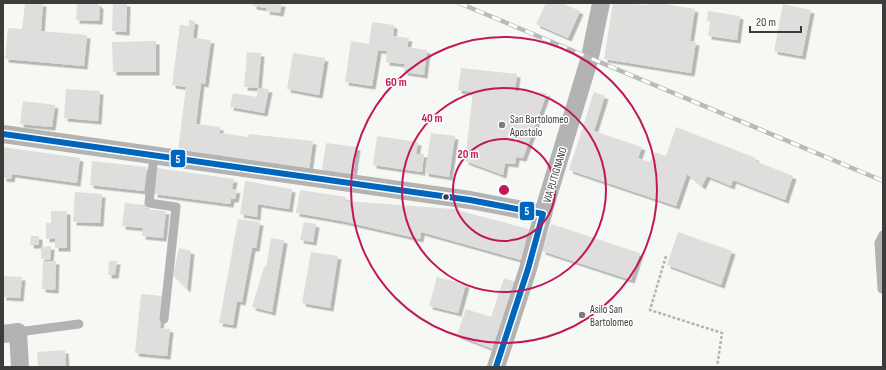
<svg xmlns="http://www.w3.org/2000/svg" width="886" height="370" font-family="'Sofia Sans Condensed',sans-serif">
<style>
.building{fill:#dfdedc;filter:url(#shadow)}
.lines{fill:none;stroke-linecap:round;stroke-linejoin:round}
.path{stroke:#b3b4b2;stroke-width:2.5;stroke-dasharray:3 2;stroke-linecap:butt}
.lane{stroke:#b2b3b2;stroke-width:9}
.street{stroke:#b2b3b2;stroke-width:18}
.rail-casing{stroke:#babbb8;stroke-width:4.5}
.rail{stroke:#fff;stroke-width:3;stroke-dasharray:9;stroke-linecap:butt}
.bus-1-casing{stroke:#fff;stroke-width:9}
.bus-1{stroke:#0065bd;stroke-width:6}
.ring{fill:none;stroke:#c2185b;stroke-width:2}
.poi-dot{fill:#7d7e7b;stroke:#fff;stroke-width:1.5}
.bus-dot{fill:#3c3d3a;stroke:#fff;stroke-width:1.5}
.labels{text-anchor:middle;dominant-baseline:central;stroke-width:3;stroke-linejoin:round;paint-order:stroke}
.poi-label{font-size:11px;fill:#3c3d3a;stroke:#fff;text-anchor:start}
.street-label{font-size:11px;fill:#3c3d3a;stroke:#fff}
.centre{fill:#c2185b;stroke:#fff;stroke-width:2}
.ring-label{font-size:12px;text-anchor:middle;font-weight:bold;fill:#c2185b;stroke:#fff;stroke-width:3;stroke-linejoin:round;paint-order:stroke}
.line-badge{stroke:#fff;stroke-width:1.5}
.badge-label{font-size:11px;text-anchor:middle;font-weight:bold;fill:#fff}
</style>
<defs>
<filter id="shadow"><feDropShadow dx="3.5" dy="3.5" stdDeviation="0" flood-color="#0004"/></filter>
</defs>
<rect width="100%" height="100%" fill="#f6f8f4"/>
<!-- building -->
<g class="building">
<path d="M 25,3 L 43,3 L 41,31 L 87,35 L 84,66 L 5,59 L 8,28 L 22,29 Z"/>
<path d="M 77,3 L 98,3 L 98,5 L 100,5 L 99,21 L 76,20 Z"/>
<path d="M 113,3 L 127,3 L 126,32 L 112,31 Z"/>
<path d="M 253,3 L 282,3 L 280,13 L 266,11 L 267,8 L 253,6 Z"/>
<path d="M 546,3 L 562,3 L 580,11 L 568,38 L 536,24 Z"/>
<path d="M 613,3 L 648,5 L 648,3 L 659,3 L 695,9 L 690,41 L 696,42 L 691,73 L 604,59 Z"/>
<path d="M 783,4 L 811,10 L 802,56 L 774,51 Z"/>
<path d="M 708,11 L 740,16 L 737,40 L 708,36 L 710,22 L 707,21 Z"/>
<path d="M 189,20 L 195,21 L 193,38 L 211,40 L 205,84 L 201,83 L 196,124 L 220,127 L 220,133 L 248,137 L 249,134 L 313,141 L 309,170 L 178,151 L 186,87 L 172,85 L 180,25 L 189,26 Z"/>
<path d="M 372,22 L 394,25 L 393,36 L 409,38 L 407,47 L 427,50 L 424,75 L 404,72 L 405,64 L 386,62 L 387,51 L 378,50 L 372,86 L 345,82 L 351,41 L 369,44 Z"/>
<path d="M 156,41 L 156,72 L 113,72 L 112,42 Z"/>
<path d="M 247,52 L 261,53 L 258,88 L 244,87 Z"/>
<path d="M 293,53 L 325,58 L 319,95 L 287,89 Z"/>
<path d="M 461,68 L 517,74 L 515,91 L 547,93 L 523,158 L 516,157 L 515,164 L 505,163 L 503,175 L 465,161 L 473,92 L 458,90 Z"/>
<path d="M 258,88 L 269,89 L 264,113 L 230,107 L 233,93 L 257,97 Z"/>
<path d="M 66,89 L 100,91 L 98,121 L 64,118 Z"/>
<path d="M 594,92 L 605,96 L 594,131 L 642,147 L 638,158 L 650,162 L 654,152 L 666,156 L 676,127 L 756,158 L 755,161 L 793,176 L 785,200 L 733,180 L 731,186 L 707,176 L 702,186 L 687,174 L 676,206 L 569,170 Z"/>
<path d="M 23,101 L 55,105 L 52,127 L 20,124 Z"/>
<path d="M 431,133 L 455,136 L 449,177 L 425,173 Z"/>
<path d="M 377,136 L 418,142 L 416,154 L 424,154 L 422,172 L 373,165 Z"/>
<path d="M 326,143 L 357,147 L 353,175 L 322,170 Z"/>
<path d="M 3,147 L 80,158 L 77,183 L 12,174 L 11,179 L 3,178 Z"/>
<path d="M 92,161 L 147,167 L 144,191 L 90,185 Z"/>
<path d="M 157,168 L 234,179 L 232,189 L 237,190 L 235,199 L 231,199 L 230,204 L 154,194 Z"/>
<path d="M 245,181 L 292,189 L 289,209 L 258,204 L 257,217 L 240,214 Z"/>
<path d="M 300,190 L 346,197 L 346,201 L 453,209 L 529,229 L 521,260 L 421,232 L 420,239 L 342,221 L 296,213 Z"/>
<path d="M 75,192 L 102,194 L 100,223 L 73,222 Z"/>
<path d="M 125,203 L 146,205 L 145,209 L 166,211 L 163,238 L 142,236 L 143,228 L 122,226 Z"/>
<path d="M 51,211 L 67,211 L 67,248 L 55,248 L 55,238 L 46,239 L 46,223 L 51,223 Z"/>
<path d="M 238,219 L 260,222 L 256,248 L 252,248 L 242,302 L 237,301 L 233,325 L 219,323 Z"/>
<path d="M 304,222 L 316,224 L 313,242 L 300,240 Z"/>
<path d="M 551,224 L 640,253 L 631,280 L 542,251 Z"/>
<path d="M 678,232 L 732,251 L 721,285 L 667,265 Z"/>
<path d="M 31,236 L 39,236 L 39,245 L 30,245 Z"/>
<path d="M 271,238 L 284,240 L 272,312 L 252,307 L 264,267 L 266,267 Z"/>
<path d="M 51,246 L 50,260 L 41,259 L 41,247 Z"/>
<path d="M 179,248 L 191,251 L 187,289 L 173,275 Z"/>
<path d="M 311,252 L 338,256 L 330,308 L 302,303 Z"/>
<path d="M 43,261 L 56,261 L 55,290 L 42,289 Z"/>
<path d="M 109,261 L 117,261 L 115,275 L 108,275 Z"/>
<path d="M 3,276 L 22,277 L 20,298 L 3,297 Z"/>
<path d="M 437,277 L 466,284 L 458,313 L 429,306 Z"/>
<path d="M 504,278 L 515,282 L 493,349 L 457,335 L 466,309 L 491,317 Z"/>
<path d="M 141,294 L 163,296 L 160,328 L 170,329 L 167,356 L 135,353 Z"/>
<path d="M 65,350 L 66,367 L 38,367 L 37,352 Z"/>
</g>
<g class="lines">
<!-- path -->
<path class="path" d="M 666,256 L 650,310 L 722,333 L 717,367"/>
<!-- lane -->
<g class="lane">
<path d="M 154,155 L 149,203 L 176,207 L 164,319"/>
<path d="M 882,289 L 879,243 L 883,235"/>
<path d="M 18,332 L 79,324"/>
</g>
<!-- street -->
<g class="street">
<path d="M 3,134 L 470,200 L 543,214"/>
<path d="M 3,334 L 18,332 L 20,367"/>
<path d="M 496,367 L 528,269 L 546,203 L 590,57 L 601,3"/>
</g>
<defs>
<path id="rail" d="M 459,3 L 883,181"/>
</defs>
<!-- rail casing -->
<use href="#rail" class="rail-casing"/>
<!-- rail -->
<use href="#rail" class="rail"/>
<defs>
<path id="bus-1" d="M 3,134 L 470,200 L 543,214 L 528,269 L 496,367"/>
</defs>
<!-- bus-1 casing -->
<use href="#bus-1" class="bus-1-casing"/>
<!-- bus-1 -->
<use href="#bus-1" class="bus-1"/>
</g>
<!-- distance rings -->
<g class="ring">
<circle cx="504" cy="190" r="51"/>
<circle cx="504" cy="190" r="102"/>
<circle cx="504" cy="190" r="153"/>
</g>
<!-- markers -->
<g class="poi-dot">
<circle cx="502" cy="125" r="4"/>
<circle cx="582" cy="315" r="4"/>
</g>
<circle class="bus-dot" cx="446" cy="197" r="3.5"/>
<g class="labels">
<!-- poi labels -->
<g class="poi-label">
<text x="510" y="119">San Bartolomeo<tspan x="510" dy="13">Apostolo</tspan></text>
<text x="590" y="309">Asilo San<tspan x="590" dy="13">Bartolomeo</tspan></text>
</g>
<!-- street labels -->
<g class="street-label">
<text transform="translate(555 175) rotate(-73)">VIA PUTIGNANO</text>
</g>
</g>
<circle cx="504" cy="190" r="6" class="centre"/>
<g class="ring-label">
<text x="396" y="86">60 m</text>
<text x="432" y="122">40 m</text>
<text x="468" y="158">20 m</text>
</g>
<g class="line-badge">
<rect x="170" y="149" width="16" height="19" rx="4" fill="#0065bd"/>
<rect x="519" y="201" width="16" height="20" rx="4" fill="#0065bd"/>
</g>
<g class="badge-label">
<text x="178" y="163">5</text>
<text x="527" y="215">5</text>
</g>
<!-- border -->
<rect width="886" height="370" fill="none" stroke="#3c3d3a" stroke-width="8"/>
<!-- scale -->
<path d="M750 26v6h51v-6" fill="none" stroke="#3c3d3a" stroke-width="2"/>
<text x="756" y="26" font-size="12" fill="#3c3d3a" stroke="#ffffff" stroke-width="3" paint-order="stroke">20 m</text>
</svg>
